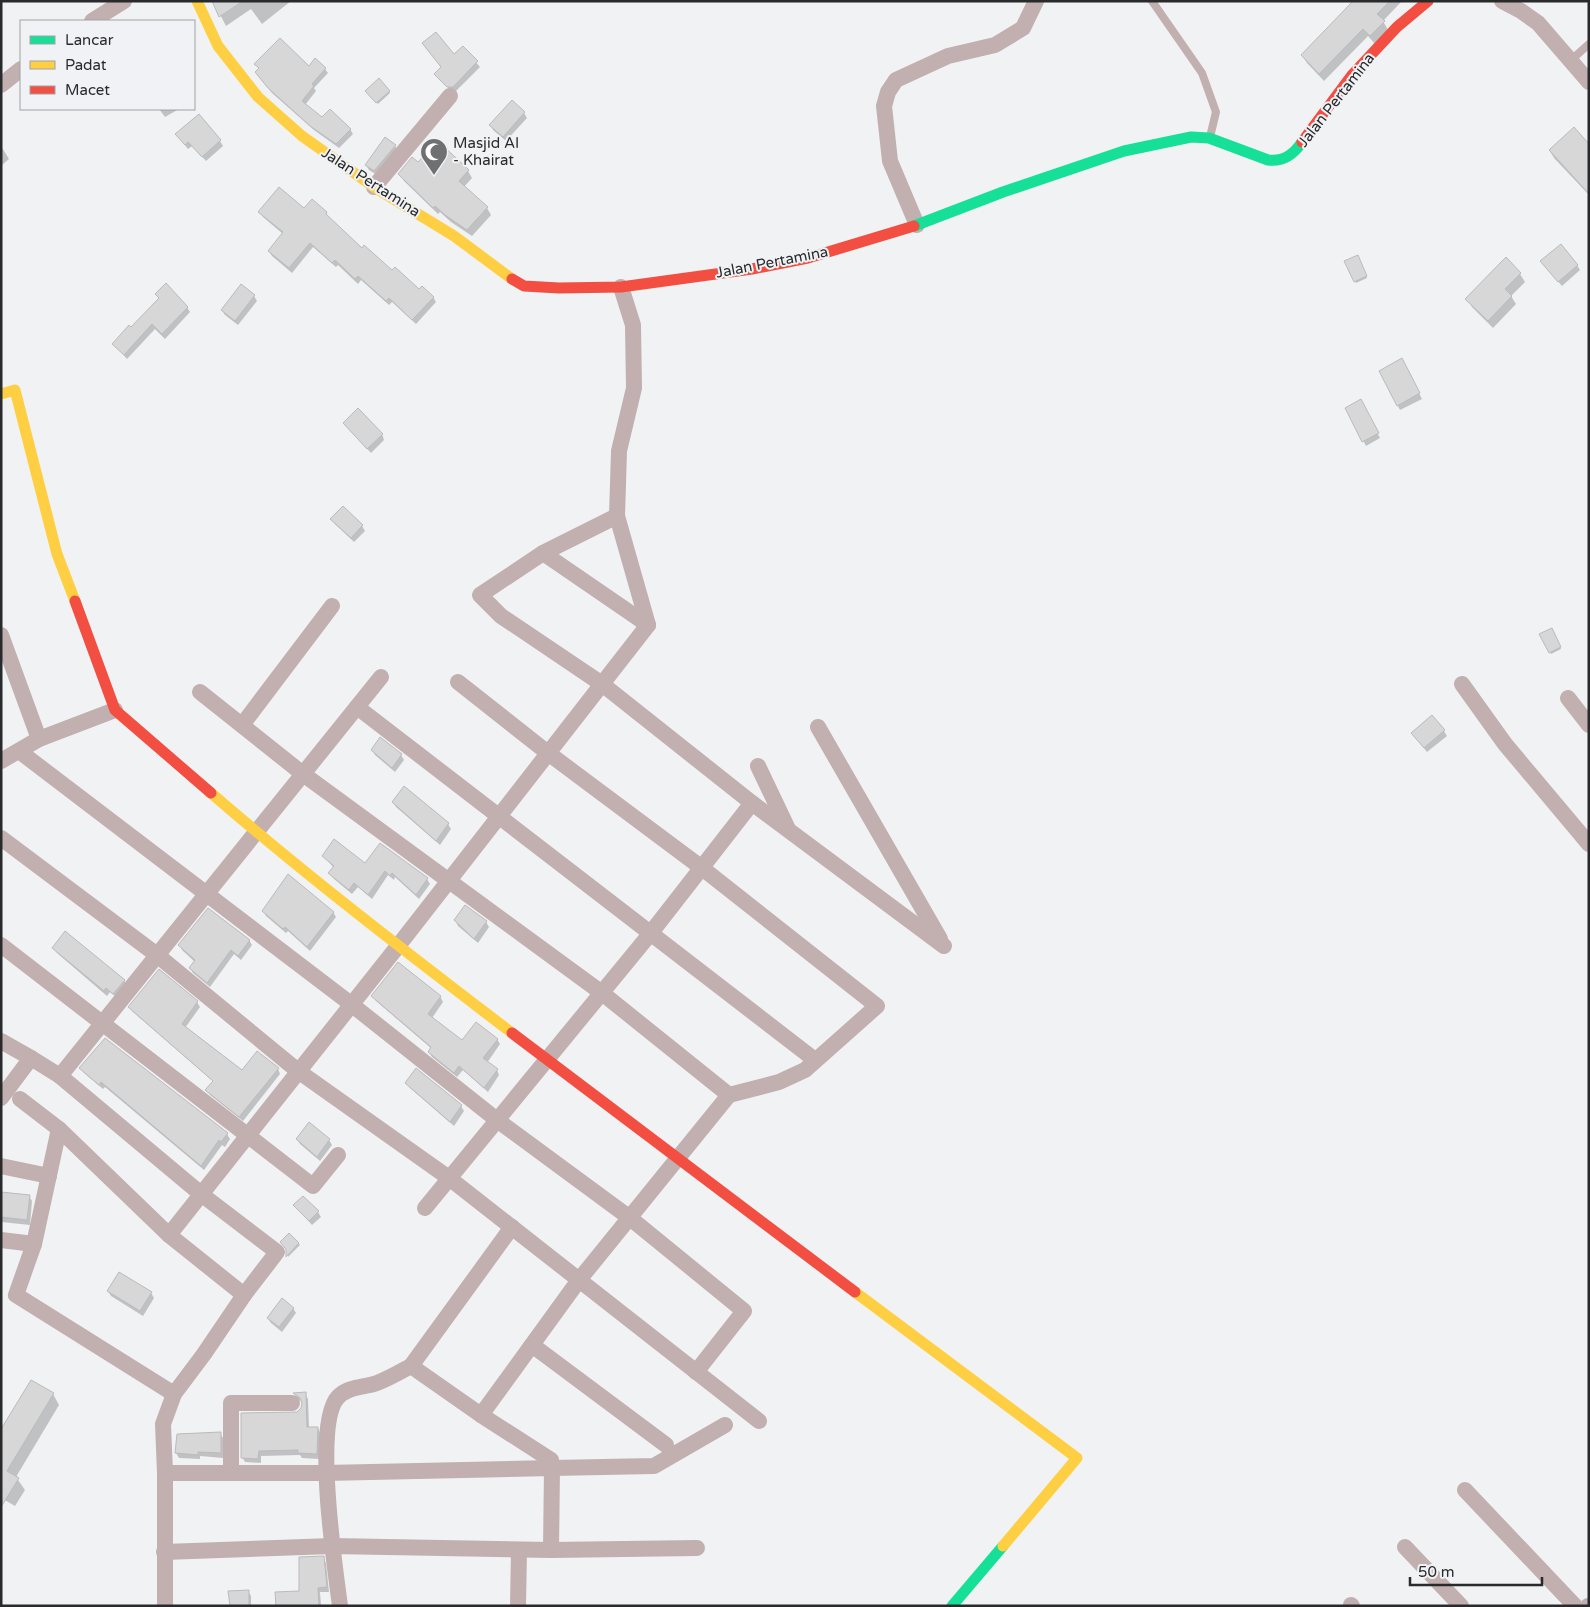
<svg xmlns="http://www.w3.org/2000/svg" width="1590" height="1607" font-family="'Varela Round',sans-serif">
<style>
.shadow{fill:#0003}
.building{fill:#d7d7d8;stroke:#bbbabc}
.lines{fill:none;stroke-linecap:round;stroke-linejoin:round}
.lane{stroke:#c1b0af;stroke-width:8}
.street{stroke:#c1b0af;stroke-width:16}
.fast{stroke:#16e098;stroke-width:11}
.slow{stroke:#ffcf43;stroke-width:11}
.jam{stroke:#f24e42;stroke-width:11}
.labels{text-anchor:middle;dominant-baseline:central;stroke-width:4;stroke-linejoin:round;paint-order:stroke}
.street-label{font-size:15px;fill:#292a2b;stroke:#f0f2f5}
.poi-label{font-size:15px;fill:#292a2b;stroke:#f0f2f5;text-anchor:start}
</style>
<rect width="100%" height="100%" fill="#f1f2f4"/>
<!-- shadow -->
<g class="shadow">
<path d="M 213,1 L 291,1 L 262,24 L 251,9 L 226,26 Z"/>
<path d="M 1355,1 L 1402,1 L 1383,21 L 1388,30 L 1375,44 L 1368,36 L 1324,81 L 1307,63 L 1302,55 Z"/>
<path d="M 423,44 L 454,56 L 463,47 L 480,67 L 456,91 L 451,91 L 436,74 L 442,68 Z"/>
<path d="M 256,64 L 325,69 L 328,73 L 314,88 L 316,91 L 305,105 L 322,119 L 350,129 L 353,134 L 339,148 L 314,130 L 272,93 L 259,77 L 259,69 Z"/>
<path d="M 389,91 L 390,93 L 378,104 L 368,93 Z"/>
<path d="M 512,102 L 524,113 L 527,118 L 506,141 L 493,130 L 491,125 Z"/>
<path d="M 159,109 L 179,109 L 165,117 Z"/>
<path d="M 176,134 L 220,141 L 223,146 L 206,161 L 192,146 L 188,149 Z"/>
<path d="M 1,146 L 9,159 L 1,166 Z"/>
<path d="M 395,146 L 398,151 L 377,175 L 369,170 L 366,165 Z"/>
<path d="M 1589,146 L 1589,195 L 1554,158 L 1550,151 Z"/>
<path d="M 418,163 L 468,171 L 472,178 L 464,187 L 487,208 L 491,215 L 472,236 L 451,222 L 440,212 L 438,214 L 404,181 L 400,174 Z"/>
<path d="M 304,209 L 326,213 L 329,218 L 362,249 L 419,291 L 433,297 L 436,302 L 416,324 L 392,302 L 389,305 L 361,280 L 358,284 L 338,265 L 336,267 L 313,247 L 292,273 L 272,256 L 269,251 L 283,234 L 263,217 L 260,212 Z"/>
<path d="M 1357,256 L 1367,278 L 1356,283 L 1346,262 Z"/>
<path d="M 1506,259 L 1520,274 L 1525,282 L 1511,296 L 1516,304 L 1493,328 L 1472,307 L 1467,299 Z"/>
<path d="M 1577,265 L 1580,270 L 1562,286 L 1545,266 Z"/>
<path d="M 241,286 L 254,296 L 257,301 L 238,325 L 225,315 L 222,310 Z"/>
<path d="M 157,294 L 187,307 L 190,312 L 165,339 L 155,329 L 127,359 L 114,344 L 160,300 Z"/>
<path d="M 1402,360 L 1422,399 L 1400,410 L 1380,372 Z"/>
<path d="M 1361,401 L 1380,438 L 1366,446 L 1346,408 Z"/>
<path d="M 344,423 L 382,434 L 384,440 L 371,453 Z"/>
<path d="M 343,507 L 362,526 L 365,531 L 354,542 L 335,524 L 332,519 Z"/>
<path d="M 1551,629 L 1561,649 L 1551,654 L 1541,635 Z"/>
<path d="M 1444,731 L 1447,736 L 1427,752 L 1416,738 Z"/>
<path d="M 372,750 L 401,755 L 404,760 L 395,772 L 375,755 Z"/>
<path d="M 393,802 L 448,824 L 451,829 L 440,845 L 396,807 Z"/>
<path d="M 323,856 L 427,879 L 430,884 L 419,899 L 395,877 L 394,880 L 388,875 L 372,899 L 358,887 L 352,894 L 333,878 L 330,873 L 334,868 Z"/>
<path d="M 264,911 L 333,912 L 336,917 L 310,951 L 288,931 L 286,933 L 266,916 Z"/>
<path d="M 455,920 L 486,922 L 489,927 L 478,943 L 458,926 Z"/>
<path d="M 249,940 L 252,945 L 241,960 L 234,954 L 210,987 L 193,973 L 190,968 L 195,962 L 182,950 L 180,945 Z"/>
<path d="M 54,948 L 124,980 L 127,986 L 117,998 L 110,992 L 107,996 L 57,953 Z"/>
<path d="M 373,996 L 440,996 L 443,1002 L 432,1018 L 462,1042 L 497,1039 L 500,1044 L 487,1063 L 497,1070 L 499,1075 L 488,1092 L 463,1070 L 457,1077 L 432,1057 L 429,1052 L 432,1049 L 376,1001 Z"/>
<path d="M 197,1002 L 200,1007 L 185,1028 L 242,1072 L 278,1069 L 280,1074 L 243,1121 L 210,1095 L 207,1090 L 214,1082 L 133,1012 L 130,1007 Z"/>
<path d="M 81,1068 L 227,1134 L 230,1139 L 225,1147 L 222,1145 L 204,1170 L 105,1087 L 103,1089 L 84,1073 Z"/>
<path d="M 416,1070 L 461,1106 L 464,1111 L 454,1126 L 410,1088 L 407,1083 Z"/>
<path d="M 297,1139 L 329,1140 L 332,1145 L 320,1161 L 300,1144 Z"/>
<path d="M 1,1193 L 29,1196 L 32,1201 L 30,1225 L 1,1222 Z"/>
<path d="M 295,1206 L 318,1212 L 321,1217 L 312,1225 Z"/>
<path d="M 298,1243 L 300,1245 L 288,1257 L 288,1249 Z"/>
<path d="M 108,1291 L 151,1293 L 154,1298 L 143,1316 L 111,1296 Z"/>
<path d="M 293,1308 L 296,1313 L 282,1332 L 271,1323 L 268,1318 Z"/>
<path d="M 53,1394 L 59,1405 L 16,1477 L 25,1490 L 15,1506 L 3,1499 L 1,1432 Z"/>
<path d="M 295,1394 L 305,1394 L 308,1399 L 309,1428 L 318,1428 L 320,1433 L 319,1459 L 302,1458 L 300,1455 L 261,1456 L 261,1463 L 245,1462 L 242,1457 L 302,1408 L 303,1402 L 297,1398 Z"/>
<path d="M 220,1433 L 223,1438 L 223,1458 L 200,1456 L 200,1459 L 179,1458 L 176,1453 Z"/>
<path d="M 323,1558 L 326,1563 L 329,1592 L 320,1592 L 321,1606 L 277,1606 L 300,1592 Z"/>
<path d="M 248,1591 L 251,1596 L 251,1606 L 231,1606 Z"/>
</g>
<!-- building -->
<g class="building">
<path d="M 212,1 L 243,1 L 219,17 Z"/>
<path d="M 1353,1 L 1390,1 L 1377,14 L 1385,21 L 1370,36 L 1363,29 L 1319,74 L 1301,55 Z"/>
<path d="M 436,32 L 454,54 L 463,46 L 478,61 L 453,87 L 447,87 L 434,74 L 441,67 L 422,43 Z"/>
<path d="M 280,38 L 309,66 L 315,58 L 326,68 L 312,84 L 314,86 L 302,101 L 322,117 L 330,109 L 351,129 L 336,144 L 310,126 L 268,88 L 255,72 L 259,68 L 254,64 Z"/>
<path d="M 379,78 L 390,91 L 376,103 L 365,91 Z"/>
<path d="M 512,100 L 525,112 L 503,137 L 489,125 Z"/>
<path d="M 199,114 L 221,140 L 202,157 L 188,142 L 185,145 L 175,134 Z"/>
<path d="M 1574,127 L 1589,144 L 1589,194 L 1549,150 Z"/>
<path d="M 385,137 L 396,145 L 374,171 L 365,165 Z"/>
<path d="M 438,141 L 469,170 L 459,181 L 488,207 L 467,230 L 445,215 L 435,206 L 433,208 L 398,174 L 412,157 L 418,162 Z"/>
<path d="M 279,187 L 304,208 L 312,199 L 327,212 L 326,214 L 362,248 L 364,245 L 392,270 L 395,267 L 419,289 L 422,286 L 434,297 L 412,320 L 389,298 L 386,301 L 358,276 L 355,279 L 335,260 L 332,263 L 310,243 L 289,268 L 268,251 L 283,232 L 258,212 Z"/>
<path d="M 1561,244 L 1578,265 L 1558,282 L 1540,261 Z"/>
<path d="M 1358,255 L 1367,276 L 1354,282 L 1344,261 Z"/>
<path d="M 1506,257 L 1521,273 L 1505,289 L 1512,296 L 1488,321 L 1465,299 Z"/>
<path d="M 166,283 L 188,307 L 162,334 L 152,324 L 124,355 L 112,344 L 129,325 L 131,327 L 159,298 L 155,294 Z"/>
<path d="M 241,284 L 255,295 L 235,321 L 221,310 Z"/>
<path d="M 1402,358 L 1420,393 L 1397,406 L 1379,371 Z"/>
<path d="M 1361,399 L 1379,433 L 1362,442 L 1345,408 Z"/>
<path d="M 358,408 L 383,434 L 367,449 L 343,423 Z"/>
<path d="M 343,506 L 363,525 L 351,538 L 330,519 Z"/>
<path d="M 1552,628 L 1561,647 L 1549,653 L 1539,634 Z"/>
<path d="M 1432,715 L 1445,730 L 1424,748 L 1411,733 Z"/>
<path d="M 380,737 L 402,754 L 392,768 L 371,750 Z"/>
<path d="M 404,786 L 449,823 L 436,841 L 392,802 Z"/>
<path d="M 334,839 L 365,863 L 380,843 L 428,878 L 416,895 L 392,873 L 390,876 L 385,871 L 368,895 L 354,883 L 349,890 L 328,873 L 334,866 L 322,856 Z"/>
<path d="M 288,874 L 334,912 L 307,947 L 285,927 L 283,929 L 262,911 Z"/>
<path d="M 465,905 L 487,921 L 474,939 L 454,920 Z"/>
<path d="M 208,908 L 250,940 L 238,956 L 231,950 L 207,983 L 189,968 L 195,960 L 178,945 Z"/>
<path d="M 65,931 L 125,980 L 113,994 L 106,988 L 104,991 L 52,948 Z"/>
<path d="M 398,962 L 441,996 L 428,1014 L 462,1040 L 476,1022 L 498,1039 L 483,1058 L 498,1069 L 484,1088 L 459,1066 L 454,1073 L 428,1052 L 431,1047 L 371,996 Z"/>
<path d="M 159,969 L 198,1001 L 182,1024 L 242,1070 L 257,1051 L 279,1068 L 239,1117 L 205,1090 L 213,1081 L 128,1007 Z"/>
<path d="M 105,1038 L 228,1133 L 221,1142 L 219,1140 L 201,1166 L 101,1082 L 99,1085 L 79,1068 Z"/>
<path d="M 416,1068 L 462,1105 L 450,1122 L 405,1083 Z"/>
<path d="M 309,1122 L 330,1139 L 317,1157 L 296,1139 Z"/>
<path d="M 1,1192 L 30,1195 L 27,1220 L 1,1217 Z"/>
<path d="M 303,1196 L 319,1211 L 309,1221 L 293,1205 Z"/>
<path d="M 289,1233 L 299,1243 L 286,1257 L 286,1249 L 280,1242 Z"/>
<path d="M 119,1272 L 152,1292 L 140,1311 L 107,1291 Z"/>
<path d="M 282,1298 L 294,1308 L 279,1327 L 267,1318 Z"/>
<path d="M 31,1380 L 54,1393 L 7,1471 L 19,1478 L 1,1507 L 1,1429 Z"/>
<path d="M 306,1392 L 307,1427 L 318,1427 L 317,1454 L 298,1453 L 298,1450 L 259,1451 L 258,1459 L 241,1458 L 241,1413 L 297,1412 L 301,1408 L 302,1403 L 300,1398 L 293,1393 Z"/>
<path d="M 221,1432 L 221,1453 L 198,1452 L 198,1455 L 175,1453 L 177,1434 Z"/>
<path d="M 324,1556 L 327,1587 L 318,1588 L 319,1606 L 276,1606 L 275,1592 L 299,1591 L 299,1557 Z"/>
<path d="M 249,1590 L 249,1606 L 230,1606 L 228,1591 Z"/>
</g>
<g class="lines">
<!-- lane -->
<g class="lane">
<path d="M 1152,1 L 1202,73 L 1216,112 L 1210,137"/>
<path d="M 1570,61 L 1589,44"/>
</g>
<!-- street -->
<g class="street">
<path d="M 1502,1 L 1521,11 L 1538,23 L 1589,82"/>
<path d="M 92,21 L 124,1"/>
<path d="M 1,85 L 21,69"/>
<path d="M 374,187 L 450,96"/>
<path d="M 917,225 L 890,161 L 884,106 L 888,92 L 896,80 L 948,56 L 995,45 L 1023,28 L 1036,1"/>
<path d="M 621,287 L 633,325 L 634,388 L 619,451 L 617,516 L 648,625"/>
<path d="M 617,516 L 543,553 L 480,595 L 501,616 L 602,684 L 752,803 L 944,946"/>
<path d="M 543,553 L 648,625"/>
<path d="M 1,635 L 39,739"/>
<path d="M 458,682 L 548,753 L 702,868 L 877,1006 L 805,1070 L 779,1082 L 729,1095"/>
<path d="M 1462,684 L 1505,744 L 1589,844"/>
<path d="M 200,692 L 303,774 L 602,993 L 729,1095 L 579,1280 L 481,1415"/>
<path d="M 1568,698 L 1589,725"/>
<path d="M 357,707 L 815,1060"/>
<path d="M 242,725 L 332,606"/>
<path d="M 818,727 L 940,939"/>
<path d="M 19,751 L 351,1004 L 497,1120 L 630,1218 L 744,1311 L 696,1372"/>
<path d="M 1,761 L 39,739 L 115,710"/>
<path d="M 758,766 L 787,827"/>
<path d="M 1,838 L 157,955 L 298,1071 L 449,1178 L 759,1421"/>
<path d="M 1,945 L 313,1186 L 338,1155"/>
<path d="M 1,1041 L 31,1058 L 60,1076 L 201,1194 L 277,1252 L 244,1295 L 204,1354 L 174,1394 L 163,1424 L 165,1473 L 165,1606"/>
<path d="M 60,1076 L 381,677"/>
<path d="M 1,1098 L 31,1058"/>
<path d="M 20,1099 L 59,1129 L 169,1235 L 244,1295"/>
<path d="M 59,1129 L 34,1244 L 16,1295 L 174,1394"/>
<path d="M 1,1166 L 49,1176"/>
<path d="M 425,1208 L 650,934 L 752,803"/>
<path d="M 169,1235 L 398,946 L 648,625"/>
<path d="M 1,1240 L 34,1244"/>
<path d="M 532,1345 L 666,1445"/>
<path d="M 411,1366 L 512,1227"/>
<path d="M 231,1472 L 231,1403 L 292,1403"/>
<path d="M 165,1473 L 325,1473 L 552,1468 L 551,1550"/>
<path d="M 1465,1490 L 1575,1606"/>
<path d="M 1405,1547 L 1461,1606"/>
<path d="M 164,1552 L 332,1546 L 551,1550 L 697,1548"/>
<path d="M 1351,1605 L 1352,1606"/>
<path d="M 340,1606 C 335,1567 313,1424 338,1397 C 349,1386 363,1388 377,1383 C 388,1379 400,1372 411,1366 L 481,1415 L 551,1460 L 552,1468 L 654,1466 L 725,1425"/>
<path d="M 518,1606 L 519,1550"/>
<path d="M 1588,1606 L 1589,1606"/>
</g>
<!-- fast -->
<g class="fast">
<path d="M 914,226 L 1003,192 L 1124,151 L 1191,137 L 1209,138 L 1268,160 C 1284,162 1294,154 1302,142"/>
<path d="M 952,1606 L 1003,1546"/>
</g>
<!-- slow -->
<g class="slow">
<path d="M 197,1 L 218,46 L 258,97 L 302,136 L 374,187 L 454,236 L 512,279"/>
<path d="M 1,394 L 15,390 L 57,554 L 75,601"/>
<path d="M 211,793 C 308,877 410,955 512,1033"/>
<path d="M 855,1292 L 1077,1458 L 1003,1546"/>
</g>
<!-- jam -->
<g class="jam">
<path d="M 1302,142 L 1352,75 L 1397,27 L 1428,1"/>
<path d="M 512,279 L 524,286 L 559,288 L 621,287 L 752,269 L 808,258 L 914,226"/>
<path d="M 75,601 L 115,710 L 211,793"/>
<path d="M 512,1033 L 855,1292"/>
</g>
</g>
<!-- icons -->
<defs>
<symbol id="mosque-pin" viewBox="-11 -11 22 30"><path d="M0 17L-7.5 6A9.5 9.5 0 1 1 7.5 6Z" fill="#6f7071" stroke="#f0f2f5"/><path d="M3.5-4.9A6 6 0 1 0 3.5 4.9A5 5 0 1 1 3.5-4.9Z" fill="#fff"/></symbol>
</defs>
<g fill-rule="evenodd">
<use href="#mosque-pin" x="418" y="136" width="32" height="43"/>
</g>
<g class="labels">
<!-- street labels -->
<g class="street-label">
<text transform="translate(1336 100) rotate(-52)">Jalan Pertamina</text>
<text transform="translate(371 182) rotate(33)">Jalan Pertamina</text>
<text transform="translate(772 262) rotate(-11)">Jalan Pertamina</text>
</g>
<!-- poi labels -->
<g class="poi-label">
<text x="453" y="143">Masjid Al<tspan x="453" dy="17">- Khairat</tspan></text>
</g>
</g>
<!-- border -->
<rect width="1590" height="1607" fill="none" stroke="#292a2b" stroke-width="5"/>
<!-- legend -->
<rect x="20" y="20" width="175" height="90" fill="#f0f2f5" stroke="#a0a2a4"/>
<rect x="30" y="36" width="25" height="8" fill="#16e098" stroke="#a0a2a4"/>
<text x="65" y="45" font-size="15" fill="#292a2b">Lancar</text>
<rect x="30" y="61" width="25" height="8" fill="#ffcf43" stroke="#a0a2a4"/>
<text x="65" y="70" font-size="15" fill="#292a2b">Padat</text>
<rect x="30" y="86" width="25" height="8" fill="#f24e42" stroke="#a0a2a4"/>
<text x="65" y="95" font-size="15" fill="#292a2b">Macet</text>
<!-- scale -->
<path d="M1410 1577v8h132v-8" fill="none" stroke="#292a2b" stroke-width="2.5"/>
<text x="1418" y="1577" font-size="15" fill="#292a2b" stroke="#f0f2f5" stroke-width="4" paint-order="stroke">50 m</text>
</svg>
